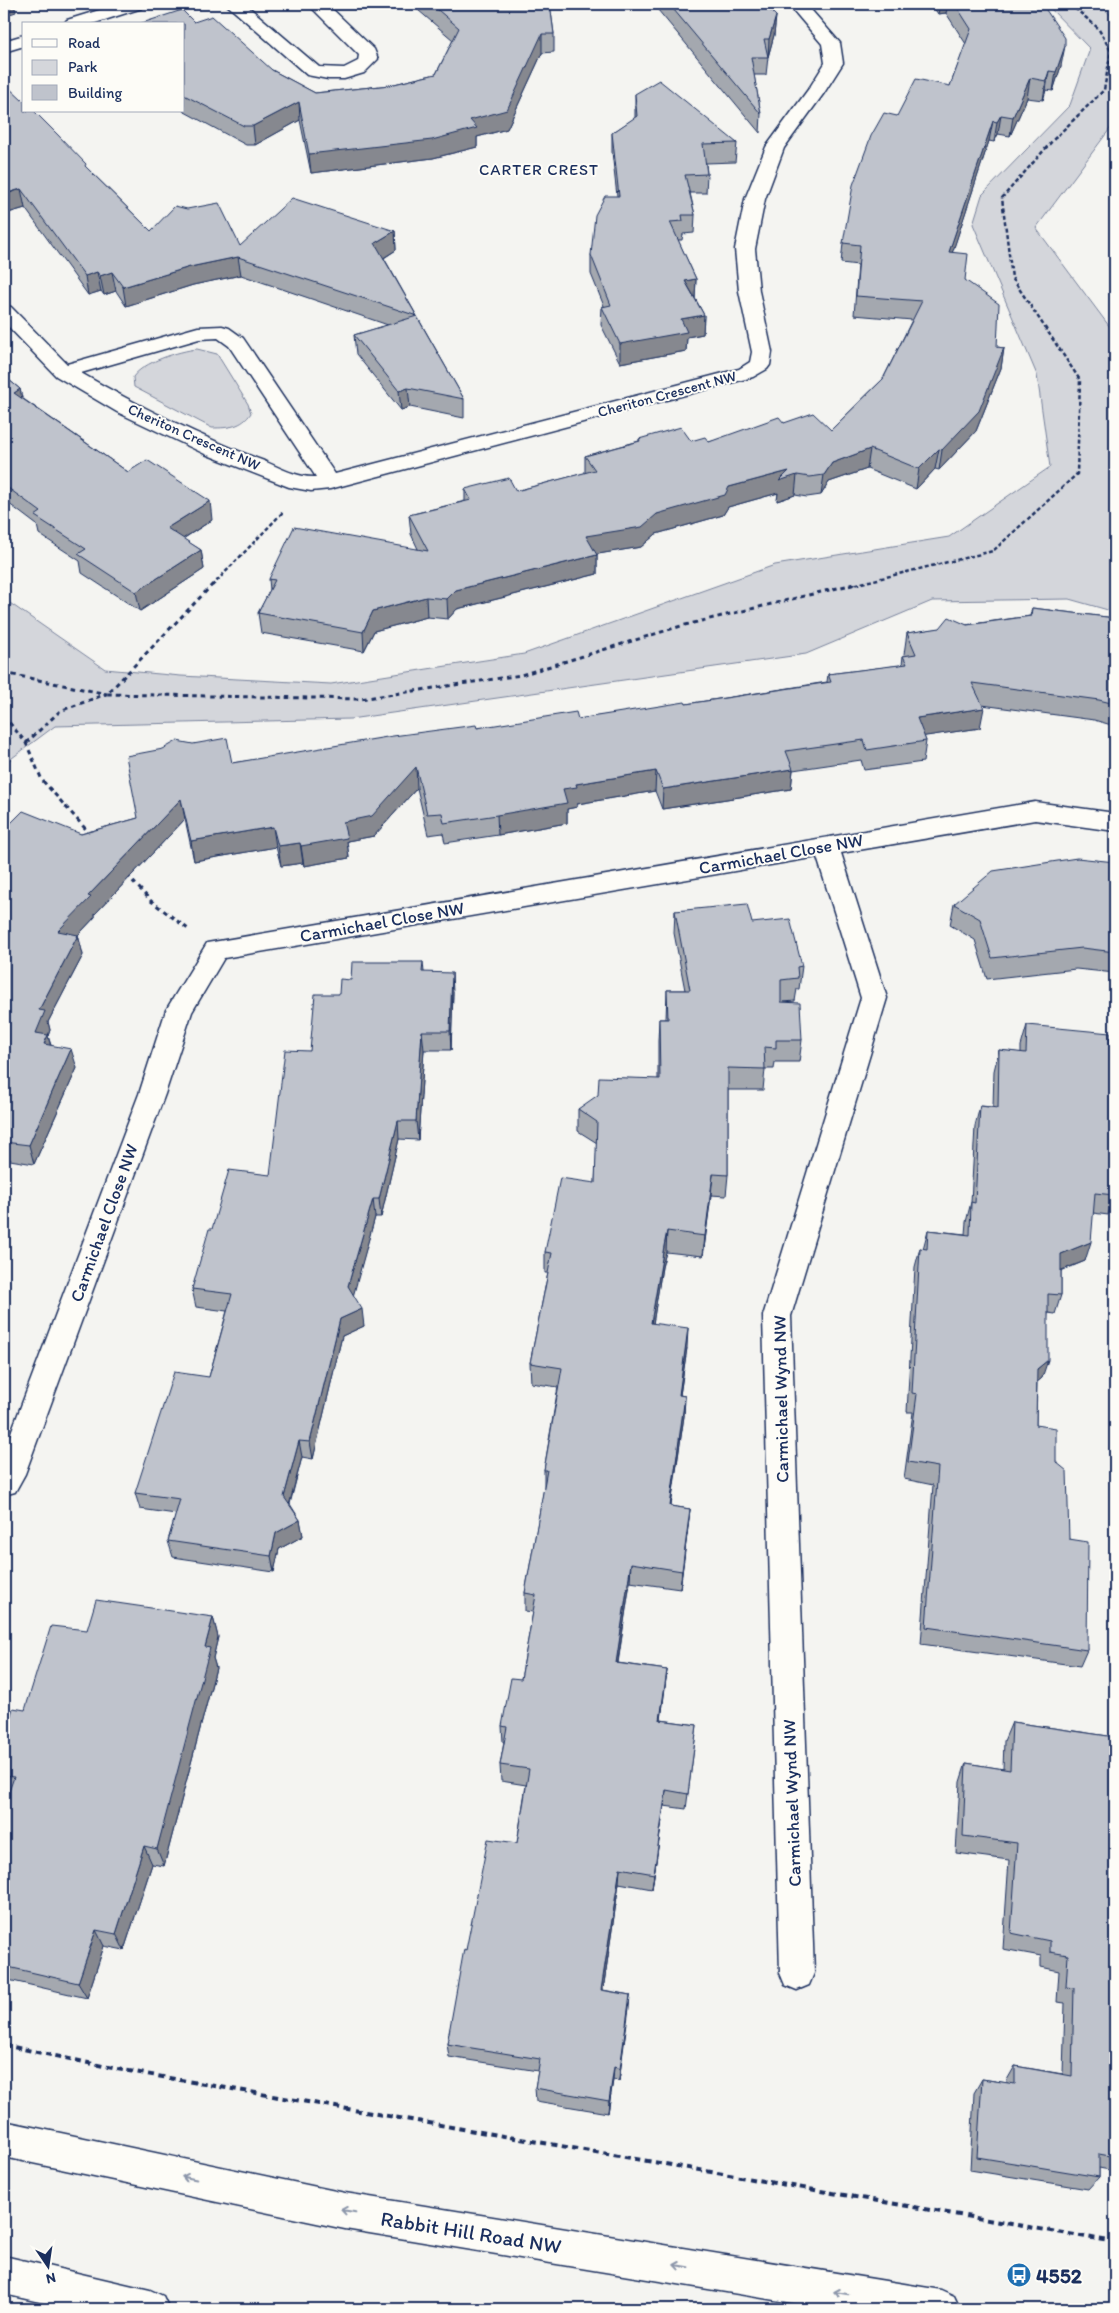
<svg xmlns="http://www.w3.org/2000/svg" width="1119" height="2313" font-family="Itim,sans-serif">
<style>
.green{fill:#d4d6db;stroke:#78829c}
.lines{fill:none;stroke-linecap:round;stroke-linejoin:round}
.minor-casing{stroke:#1b2f5e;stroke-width:3}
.tertiary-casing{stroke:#1b2f5e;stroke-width:3}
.secondary-casing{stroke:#1b2f5e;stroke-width:3}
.path-far2{stroke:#1b2f5e;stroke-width:2.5;stroke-dasharray:4 2.5;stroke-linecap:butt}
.path-far1{stroke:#1b2f5e;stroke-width:3;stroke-dasharray:4.5 4;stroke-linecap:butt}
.path{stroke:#1b2f5e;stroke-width:4;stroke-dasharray:6 4.5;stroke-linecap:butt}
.minor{fill:#fdfcf7;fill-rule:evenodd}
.tertiary{fill:#fdfcf7;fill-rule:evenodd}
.secondary{fill:#fdfcf7;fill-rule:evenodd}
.wall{fill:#a4a8af;stroke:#1b2f5e}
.shaded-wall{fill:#86888f;stroke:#1b2f5e}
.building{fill:#bfc3cc;stroke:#1b2f5e}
.oneway{stroke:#8c96aa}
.labels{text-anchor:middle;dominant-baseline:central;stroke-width:4;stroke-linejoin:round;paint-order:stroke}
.far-street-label{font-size:15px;fill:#1b2f5e;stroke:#fdfcf7}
.far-neighbourhood-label{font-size:16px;letter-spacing:1px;fill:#1b2f5e;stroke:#fdfcf7}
.street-label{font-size:18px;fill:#1b2f5e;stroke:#fdfcf7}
.near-street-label{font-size:21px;fill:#1b2f5e;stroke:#fdfcf7}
.near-poi-label{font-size:21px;font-weight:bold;fill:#1b2f5e;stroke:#fdfcf7;text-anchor:start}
</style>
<rect width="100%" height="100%" fill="#f4f4f1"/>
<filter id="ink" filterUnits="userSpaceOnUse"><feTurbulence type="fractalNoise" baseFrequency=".02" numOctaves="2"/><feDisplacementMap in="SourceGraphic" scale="10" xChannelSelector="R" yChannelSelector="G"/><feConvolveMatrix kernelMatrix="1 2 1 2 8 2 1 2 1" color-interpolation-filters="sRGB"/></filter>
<g filter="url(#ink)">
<!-- green -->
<g class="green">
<path d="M 1046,4 L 1099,4 L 1115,19 L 1115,122 L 1036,228 L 1115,334 L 1115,612 L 1069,599 L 932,601 L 806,654 L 350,719 L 55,726 L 4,764 L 4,599 L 105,669 L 181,676 L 331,684 L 524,654 L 775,565 L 949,537 L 1050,467 L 1037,375 L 973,224 L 982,195 L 1070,105 L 1090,49 Z"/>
<path d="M 197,349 L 217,354 L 248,404 L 251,413 C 242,427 229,428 212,428 L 134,387 L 133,377 C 143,362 179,351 197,349 Z"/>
</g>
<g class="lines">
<defs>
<g id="minor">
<path d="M 226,4 L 245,4 L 319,67 L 344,68 L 358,61 L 359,55 L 308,4 L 327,4 L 374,49 L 378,59 L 364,73 L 344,79 L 328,79 L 307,75 Z"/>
<path d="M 788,4 L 806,4 L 840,43 L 843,63 L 824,93 L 784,148 L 765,199 L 755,249 L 759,291 L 772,352 L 770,365 L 767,369 L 753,377 L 330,489 L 311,491 L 289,487 L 205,454 L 117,412 L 56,376 L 4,322 L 4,305 L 11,307 L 67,364 L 198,327 L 222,326 L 229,328 L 243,338 L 335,474 L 739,369 L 750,362 L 752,352 L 739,291 L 735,249 L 745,199 L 766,147 L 810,87 L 825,63 L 822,44 ZM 218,338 L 229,346 L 316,477 C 298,478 280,468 264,461 C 201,437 140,407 81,373 L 199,339 Z"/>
<path d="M 1035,802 L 1115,813 L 1115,831 L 1035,820 L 841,853 L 887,998 L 791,1316 L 814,1973 L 809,1985 L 797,1990 L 785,1985 L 780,1973 L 763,1316 L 861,998 L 817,857 L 224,958 L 192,1012 L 165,1094 L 25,1474 L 15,1492 L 4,1495 L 4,1451 L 139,1094 L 166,1010 L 207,943 Z"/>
</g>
<g id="tertiary">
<path d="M 119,4 L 145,4 L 142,8 L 92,24 L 64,24 L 67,20 Z"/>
<path d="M 24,35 L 24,46 L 4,52 L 4,41 Z"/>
</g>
<g id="secondary">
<path d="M 4,2121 L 345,2193 L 941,2290 L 954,2296 L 960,2309 L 829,2309 L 345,2229 L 4,2157 Z"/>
<path d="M 4,2256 L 150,2290 L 163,2296 L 169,2309 L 71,2309 L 4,2294 Z"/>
</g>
</defs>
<!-- minor casing -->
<use href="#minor" class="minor-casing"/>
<!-- tertiary casing -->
<use href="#tertiary" class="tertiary-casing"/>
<!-- secondary casing -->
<use href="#secondary" class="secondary-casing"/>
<!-- path-far2 -->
<g class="path-far2">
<path d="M 1070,4 L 1098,28 L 1111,51 L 1115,52"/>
<path d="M 212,586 L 283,512"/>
<path d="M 849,586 L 993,551 L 1077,474 L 1080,380 L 1012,278 L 1002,198 L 1053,140 L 1104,90 L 1111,51"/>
</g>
<!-- path-far1 -->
<g class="path-far1">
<path d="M 213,584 L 107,694 L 360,699 L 521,675 L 681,626 L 854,584"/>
<path d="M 4,673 L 107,694"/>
<path d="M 4,716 L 26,743 L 42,780 L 91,835"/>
<path d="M 26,743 L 60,711 L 106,694"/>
<path d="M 127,875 L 151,901 L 188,929"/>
</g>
<!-- path -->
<path class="path" d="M 4,2045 L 117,2069 L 1115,2242"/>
<!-- minor -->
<use href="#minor" class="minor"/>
<!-- tertiary -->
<use href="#tertiary" class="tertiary"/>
<!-- secondary -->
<use href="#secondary" class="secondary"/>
</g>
<!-- wall -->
<g class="wall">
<path d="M 411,4 L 550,4 L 554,34 L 554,52 L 542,53 L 507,129 L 477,137 L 477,147 L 433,158 L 311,173 L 300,120 L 255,145 L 246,145 L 183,111 L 184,111 L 184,24 L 194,22 L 272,70 L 315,93 L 390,85 L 436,74 L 453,40 Z"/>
<path d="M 653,4 L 764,4 L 776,16 L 774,35 L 768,57 L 766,75 L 754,75 L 761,114 L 760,133 Z"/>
<path d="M 914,4 L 1042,4 L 1061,66 L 1053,91 L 1046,90 L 1043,100 L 1027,98 L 1010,136 L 998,134 L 994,142 L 989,141 L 952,253 L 997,347 L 1004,348 L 1001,368 L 976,431 L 939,470 L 935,469 L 916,489 L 867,469 L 829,482 L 821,495 L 807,497 L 795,495 L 777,501 L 778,493 L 728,507 L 723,515 L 656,534 L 641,547 L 597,554 L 597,574 L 457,609 L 448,619 L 427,617 L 374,631 L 364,651 L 261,633 L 258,613 L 270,590 L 269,579 L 418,549 L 411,534 L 409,515 L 465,501 L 465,489 L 516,491 L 585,473 L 585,456 L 639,441 L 639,439 L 709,442 L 784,423 L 831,430 L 883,379 L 912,320 L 854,315 L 858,265 L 841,263 L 843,243 L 897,116 L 950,86 L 966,44 L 946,13 L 938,14 L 932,5 L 916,7 Z"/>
<path d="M 4,83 L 87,168 L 151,231 L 240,246 L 395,231 L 396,250 L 384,258 L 464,399 L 464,418 L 410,407 L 401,410 L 356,354 L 354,335 L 388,325 L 241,275 L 193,285 L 126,306 L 116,291 L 104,295 L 101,291 L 88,295 L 25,208 L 8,213 L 4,209 Z"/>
<path d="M 635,94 L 737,143 L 735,162 L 706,163 L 707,174 L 706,193 L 690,193 L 695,215 L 694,233 L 683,234 L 682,240 L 678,240 L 696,279 L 695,298 L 704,315 L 703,334 L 687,337 L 686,351 L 620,363 L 601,325 L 602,307 L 604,306 L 591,274 L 591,255 L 617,196 L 612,152 L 612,133 L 635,118 Z"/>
<path d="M 4,376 L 20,389 L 22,398 L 128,472 L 212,520 L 183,539 L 201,550 L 204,569 L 140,611 L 82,573 L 80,561 L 39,534 L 37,525 L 4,500 Z"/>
<path d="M 1032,608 L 1115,618 L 1115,726 L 1094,720 L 982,705 L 980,728 L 924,736 L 926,741 L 923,762 L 864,770 L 861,760 L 793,770 L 791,789 L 662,809 L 655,791 L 577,804 L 577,807 L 567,809 L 567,823 L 498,835 L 445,843 L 443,833 L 428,835 L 417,788 L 374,836 L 347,841 L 349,858 L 304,866 L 303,863 L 281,866 L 276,847 L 194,861 L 185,819 L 95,914 L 95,917 L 78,935 L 83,955 L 48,1022 L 50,1030 L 48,1036 L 51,1045 L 77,1068 L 34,1164 L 4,1159 L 4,1161 L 4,830 L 81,834 L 138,818 L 232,763 L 477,728 L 578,719 L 686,704 L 827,682 L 828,674 L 902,665 L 903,656 L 905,656 L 904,654 L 907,633 L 1030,616 Z"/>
<path d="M 1115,862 L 1115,973 L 1076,969 L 987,979 L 975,940 L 950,925 L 954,904 Z"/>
<path d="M 675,911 L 752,923 L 802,966 L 799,989 L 797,989 L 795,1001 L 784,1002 L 802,1040 L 799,1062 L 775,1062 L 774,1069 L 765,1069 L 763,1090 L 728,1090 L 728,1175 L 726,1196 L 711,1195 L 703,1256 L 666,1252 L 662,1267 L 653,1323 L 687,1348 L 680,1395 L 685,1396 L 684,1416 L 671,1506 L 690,1509 L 688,1527 L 680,1589 L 630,1582 L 618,1663 L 667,1670 L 661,1720 L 697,1725 L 686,1809 L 664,1806 L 652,1889 L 619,1883 L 603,1990 L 630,1995 L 619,2081 L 613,2080 L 608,2113 L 536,2101 L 535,2088 L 538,2071 L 449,2057 L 447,2044 L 466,1950 L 517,1843 L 526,1785 L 501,1781 L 500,1765 L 504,1742 L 503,1742 L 502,1726 L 521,1679 L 533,1612 L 525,1611 L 525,1593 L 544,1488 L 544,1470 L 558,1387 L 531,1383 L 530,1363 L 548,1273 L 545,1273 L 545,1252 L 595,1183 L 597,1143 L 578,1131 L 578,1109 L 658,1079 L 658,1041 L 659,1019 L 666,1019 L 667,990 L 685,990 L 674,933 Z"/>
<path d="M 423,962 L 424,972 L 453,992 L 451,1050 L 424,1050 L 418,1140 L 399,1139 L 381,1217 L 375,1217 L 353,1294 L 364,1326 L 342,1336 L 313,1459 L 302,1457 L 290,1504 L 300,1520 L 303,1536 L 279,1549 L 274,1572 L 173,1557 L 168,1541 L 176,1514 L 140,1509 L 135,1493 L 209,1377 L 227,1311 L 196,1307 L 192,1289 L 212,1229 L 270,1175 L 310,1051 L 339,994 L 351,980 Z"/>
<path d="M 1027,1025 L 1114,1195 L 1108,1215 L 1093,1213 L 1085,1261 L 1061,1271 L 1061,1295 L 1055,1314 L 1048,1313 L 1042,1378 L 1037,1382 L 1036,1425 L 1056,1462 L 1087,1650 L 1080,1666 L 921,1644 L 933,1485 L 904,1479 L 913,1412 L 907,1412 L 915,1267 L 920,1248 L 923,1249 L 928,1230 L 965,1234 L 966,1222 L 971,1202 L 975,1126 L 980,1106 L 993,1107 L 994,1071 L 999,1050 L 1021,1053 L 1021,1046 Z"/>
<path d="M 213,1617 L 218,1637 L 213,1658 L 216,1668 L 164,1866 L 152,1864 L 124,1950 L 104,1946 L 87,1998 L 4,1979 L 4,1806 L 8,1793 L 4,1792 L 4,1738 L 25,1710 L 87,1630 Z"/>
<path d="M 1012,1722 L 1115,1737 L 1115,2171 L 1099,2168 L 1099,2177 L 1088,2189 L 970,2170 L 974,2093 L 982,2079 L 1007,2083 L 1007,2080 L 1015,2066 L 1063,2074 L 1065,2003 L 1057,2002 L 1059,1971 L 1041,1967 L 1041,1956 L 1003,1949 L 1009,1860 L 956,1853 L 960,1782 L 966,1763 L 1003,1769 L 1004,1741 Z"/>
</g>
<!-- shaded-wall -->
<g class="shaded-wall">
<path d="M 4,4 L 14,4 L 16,12 L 4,16 Z"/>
<path d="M 917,4 L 932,4 L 932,5 L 916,7 Z"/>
<path d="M 940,4 L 948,4 L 946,13 L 938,14 Z"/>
<path d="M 776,16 L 774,35 L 768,57 L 769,39 Z"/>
<path d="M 542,34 L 542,53 L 507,129 L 477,137 L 477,147 L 433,158 L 311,173 L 309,154 L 470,120 Z"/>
<path d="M 1065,46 L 1061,66 L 1053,91 L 1056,72 Z"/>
<path d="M 1049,71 L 1046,90 L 1043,100 L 1046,81 Z"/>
<path d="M 1030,78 L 1027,98 L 1010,136 L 1013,117 Z"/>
<path d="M 299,102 L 300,120 L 255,145 L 253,126 Z"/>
<path d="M 1001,115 L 998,134 L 994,142 L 997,122 Z"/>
<path d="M 993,121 L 989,141 L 946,272 L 949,252 Z"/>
<path d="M 21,189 L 25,208 L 8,213 L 4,195 Z"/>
<path d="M 395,231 L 396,250 L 377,262 L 375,243 Z"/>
<path d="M 238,257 L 241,275 L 193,285 L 126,306 L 123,287 L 190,267 Z"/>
<path d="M 97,272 L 101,291 L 88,295 L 85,276 Z"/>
<path d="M 112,272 L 116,291 L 104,295 L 100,276 Z"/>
<path d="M 696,279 L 695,298 L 685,281 Z"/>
<path d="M 704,315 L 703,334 L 687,337 L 686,351 L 620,363 L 620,344 L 681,319 Z"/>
<path d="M 1004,348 L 1001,368 L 976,431 L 939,470 L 942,450 Z"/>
<path d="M 408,388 L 410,407 L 401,410 L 399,391 Z"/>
<path d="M 20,389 L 24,408 L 14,393 Z"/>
<path d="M 870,449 L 867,469 L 829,482 L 821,495 L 824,475 L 832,463 Z"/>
<path d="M 939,449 L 935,469 L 916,489 L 919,469 Z"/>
<path d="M 789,471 L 797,475 L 795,495 L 777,501 L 778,493 L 728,507 L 723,515 L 656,534 L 641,547 L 586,556 L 586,536 L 657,514 L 729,487 Z"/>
<path d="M 210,501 L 212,520 L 170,547 L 167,528 Z"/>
<path d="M 201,550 L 204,569 L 140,611 L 136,592 Z"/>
<path d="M 597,555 L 597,574 L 457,609 L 448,619 L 447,599 L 456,590 Z"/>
<path d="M 426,597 L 427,617 L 374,631 L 364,651 L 363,632 L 373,611 Z"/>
<path d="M 984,708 L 980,728 L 913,738 L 917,718 Z"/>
<path d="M 416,767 L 417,788 L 374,836 L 347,841 L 349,858 L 304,866 L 301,846 L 343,822 Z"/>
<path d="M 793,769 L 791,789 L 662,809 L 663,789 Z"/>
<path d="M 656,771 L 655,791 L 577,804 L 577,807 L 567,809 L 567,823 L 498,835 L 497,815 L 576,784 Z"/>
<path d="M 181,799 L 185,819 L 95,914 L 95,917 L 63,951 L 58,931 L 88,896 Z"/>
<path d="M 273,827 L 276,847 L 194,861 L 191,841 Z"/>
<path d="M 300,843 L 303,863 L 281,866 L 278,846 Z"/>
<path d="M 78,935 L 83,955 L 48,1022 L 50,1030 L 48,1036 L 53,1054 L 36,1033 L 39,1010 Z"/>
<path d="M 452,973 L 453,992 L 451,1050 L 450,1031 Z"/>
<path d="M 422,1031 L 424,1050 L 418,1140 L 416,1121 Z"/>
<path d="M 71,1049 L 77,1068 L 34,1164 L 29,1145 Z"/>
<path d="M 398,1121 L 399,1139 L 381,1217 L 379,1199 Z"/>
<path d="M 713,1174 L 711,1195 L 703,1256 L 705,1236 Z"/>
<path d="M 373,1199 L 375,1217 L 351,1304 L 348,1286 Z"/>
<path d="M 667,1231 L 666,1252 L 662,1267 L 650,1343 L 651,1323 L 664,1246 Z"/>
<path d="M 1091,1242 L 1085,1261 L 1054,1273 L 1061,1254 Z"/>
<path d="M 362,1309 L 364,1326 L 342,1336 L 313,1459 L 310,1442 L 340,1319 Z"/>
<path d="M 688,1328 L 687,1348 L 677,1415 L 679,1395 Z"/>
<path d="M 1048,1360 L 1042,1378 L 1031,1387 L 1037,1369 Z"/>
<path d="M 685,1396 L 684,1416 L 668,1524 L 670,1506 Z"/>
<path d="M 299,1441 L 302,1457 L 287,1513 L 284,1497 Z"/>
<path d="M 690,1509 L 688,1527 L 680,1589 L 682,1571 Z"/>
<path d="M 300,1520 L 303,1536 L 279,1549 L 274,1572 L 271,1556 L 276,1533 Z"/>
<path d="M 631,1563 L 630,1582 L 615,1680 L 616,1663 Z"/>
<path d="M 213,1617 L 218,1637 L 213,1658 L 216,1668 L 164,1866 L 157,1849 L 205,1647 Z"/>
<path d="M 667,1670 L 665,1687 L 659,1736 L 660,1720 Z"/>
<path d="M 666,1790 L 664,1806 L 652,1889 L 654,1874 Z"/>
<path d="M 144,1846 L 152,1864 L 124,1950 L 116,1934 Z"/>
<path d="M 620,1868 L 619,1883 L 601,2003 L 601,1990 Z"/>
<path d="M 96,1930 L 104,1946 L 87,1998 L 78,1983 Z"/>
<path d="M 630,1995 L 629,2008 L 619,2081 L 620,2069 Z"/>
<path d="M 614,2067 L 613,2080 L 608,2113 L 609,2101 Z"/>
</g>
<!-- building -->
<g class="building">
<path d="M 431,4 L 550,4 L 554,34 L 542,34 L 507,110 L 470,120 L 477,128 L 432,140 L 309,154 L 299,102 L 253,126 L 244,126 L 184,95 L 184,24 L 139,24 L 182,10 L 194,22 L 212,16 L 272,70 L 315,93 L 390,85 L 436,74 L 459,28 Z"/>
<path d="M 669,4 L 764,4 L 776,16 L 769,39 L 764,39 L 768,57 L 751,57 L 761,114 Z"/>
<path d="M 955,4 L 1042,4 L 1065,38 L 1065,46 L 1056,72 L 1049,71 L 1046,81 L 1030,78 L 1013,117 L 1001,115 L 997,122 L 993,121 L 949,252 L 968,254 L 965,280 L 999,304 L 997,347 L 1004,348 L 979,411 L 942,450 L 939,449 L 919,469 L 870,449 L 832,463 L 824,475 L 810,477 L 797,475 L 779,481 L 789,471 L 729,487 L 725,495 L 657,514 L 642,527 L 586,536 L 597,555 L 456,590 L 447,599 L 426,597 L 373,611 L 363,632 L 258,613 L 275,580 L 269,579 L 294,527 L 428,551 L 409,515 L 471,500 L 465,489 L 509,478 L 516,491 L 595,470 L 585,456 L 640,441 L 639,439 L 681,427 L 691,441 L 705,437 L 709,442 L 779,417 L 784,423 L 813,413 L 831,430 L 883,379 L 922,301 L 856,296 L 860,245 L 843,243 L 853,185 L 871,136 L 884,113 L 897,116 L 916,79 L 950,86 L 971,29 Z"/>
<path d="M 659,80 L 737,143 L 703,144 L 707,174 L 685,175 L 695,215 L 682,215 L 683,221 L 670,222 L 696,279 L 685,281 L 704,315 L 681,319 L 687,332 L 620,344 L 602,307 L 611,305 L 591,255 L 595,215 L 605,196 L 619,196 L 612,133 L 637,116 L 635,94 Z"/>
<path d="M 4,83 L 24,102 L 24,111 L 34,111 L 57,134 L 86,164 L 85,166 L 151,231 L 175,206 L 187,209 L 219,203 L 240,246 L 292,198 L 395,231 L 375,243 L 464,399 L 408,388 L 399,391 L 354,335 L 417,316 L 238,257 L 190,267 L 123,287 L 112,272 L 100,276 L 97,272 L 85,276 L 21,189 L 4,194 Z"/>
<path d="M 4,376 L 20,389 L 14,393 L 128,472 L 147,460 L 210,501 L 167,528 L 201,550 L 136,592 L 78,554 L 86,549 L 35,516 L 41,512 L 4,485 Z"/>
<path d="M 1032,608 L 1115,618 L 1115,704 L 1099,700 L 972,683 L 984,708 L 917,718 L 926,741 L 867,750 L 864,740 L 786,751 L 793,769 L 663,789 L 656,771 L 576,784 L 577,787 L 563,789 L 567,803 L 497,815 L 444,823 L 442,813 L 427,814 L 416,767 L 372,816 L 343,822 L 347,838 L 301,846 L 300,843 L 278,846 L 273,827 L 191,841 L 181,799 L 88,896 L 91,897 L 58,931 L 78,935 L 39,1010 L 45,1011 L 36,1033 L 48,1035 L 44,1044 L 71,1049 L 29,1145 L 4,1142 L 4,830 L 23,811 L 81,834 L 138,818 L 126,756 L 163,749 L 177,741 L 193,744 L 227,738 L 232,763 L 393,736 L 476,725 L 477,728 L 576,712 L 578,719 L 685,702 L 686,704 L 817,684 L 831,682 L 828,674 L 907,664 L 903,656 L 916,654 L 907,633 L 940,628 L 949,617 L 967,625 L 1031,616 Z"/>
<path d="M 1077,858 L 1115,862 L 1115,952 L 1082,948 L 992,958 L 980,919 L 954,904 L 993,871 Z"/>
<path d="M 747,904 L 752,923 L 790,919 L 802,966 L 797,967 L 798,978 L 781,980 L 781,1002 L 800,1003 L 802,1040 L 776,1040 L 776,1048 L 764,1047 L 765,1069 L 728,1068 L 728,1175 L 713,1174 L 705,1236 L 667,1231 L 664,1246 L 651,1323 L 688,1328 L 679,1395 L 685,1396 L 670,1506 L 690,1509 L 682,1571 L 631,1563 L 616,1663 L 667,1670 L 660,1720 L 697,1725 L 688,1794 L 666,1790 L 654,1874 L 620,1868 L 601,1990 L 630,1995 L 620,2069 L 614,2067 L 609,2101 L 535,2088 L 540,2059 L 447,2044 L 464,1949 L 466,1950 L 488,1839 L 517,1843 L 529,1769 L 500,1765 L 507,1727 L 502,1726 L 511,1678 L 521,1679 L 536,1595 L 525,1593 L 547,1470 L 544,1470 L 562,1368 L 530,1363 L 552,1253 L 545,1252 L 560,1178 L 595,1183 L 597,1122 L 578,1109 L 598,1095 L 599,1077 L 660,1079 L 659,1019 L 668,1019 L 667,990 L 690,990 L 675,911 Z"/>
<path d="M 352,962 L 423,962 L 422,972 L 452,973 L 450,1031 L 422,1031 L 416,1121 L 398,1121 L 379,1199 L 373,1199 L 348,1286 L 362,1309 L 340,1319 L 310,1442 L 299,1441 L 284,1497 L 300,1520 L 276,1533 L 271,1556 L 168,1541 L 180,1499 L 135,1493 L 174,1372 L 209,1377 L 232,1294 L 192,1289 L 209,1229 L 212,1229 L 229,1170 L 270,1175 L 285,1050 L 310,1051 L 315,994 L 339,994 L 340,979 L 351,980 Z"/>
<path d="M 1027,1025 L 1110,1033 L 1110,1044 L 1115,1045 L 1114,1195 L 1095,1193 L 1091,1242 L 1061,1254 L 1061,1295 L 1048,1294 L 1048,1360 L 1037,1369 L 1036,1425 L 1056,1428 L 1056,1462 L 1067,1471 L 1069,1539 L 1088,1542 L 1087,1650 L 926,1627 L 938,1467 L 908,1462 L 917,1394 L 912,1393 L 920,1248 L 927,1249 L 928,1230 L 970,1235 L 971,1202 L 975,1203 L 980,1106 L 998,1108 L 999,1050 L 1026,1053 Z"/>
<path d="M 96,1600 L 213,1617 L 205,1647 L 210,1648 L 157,1849 L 144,1846 L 116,1934 L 96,1930 L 78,1983 L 4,1966 L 4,1806 L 14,1777 L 4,1776 L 4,1738 L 13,1708 L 25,1710 L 51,1626 L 87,1630 Z"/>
<path d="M 1012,1722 L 1115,1737 L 1115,2157 L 1099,2154 L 1099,2177 L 977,2157 L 982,2079 L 1015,2084 L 1015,2066 L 1072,2076 L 1074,1988 L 1066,1987 L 1068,1955 L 1050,1952 L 1050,1941 L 1011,1933 L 1017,1843 L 963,1836 L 966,1763 L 1010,1770 Z"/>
</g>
<!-- one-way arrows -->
<defs><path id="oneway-shaft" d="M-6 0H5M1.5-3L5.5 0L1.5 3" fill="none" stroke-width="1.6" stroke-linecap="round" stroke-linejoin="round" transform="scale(1.25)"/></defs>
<g class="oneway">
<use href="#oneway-shaft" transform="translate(189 2178) rotate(-168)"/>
<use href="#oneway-shaft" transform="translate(348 2211) rotate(-170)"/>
<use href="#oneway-shaft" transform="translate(681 2266) rotate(-171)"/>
<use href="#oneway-shaft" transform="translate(841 2293) rotate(-171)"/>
</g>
</g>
<!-- icons -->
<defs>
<symbol id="bus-disc" viewBox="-11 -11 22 22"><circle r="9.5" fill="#1f6fb2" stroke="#fdfcf7"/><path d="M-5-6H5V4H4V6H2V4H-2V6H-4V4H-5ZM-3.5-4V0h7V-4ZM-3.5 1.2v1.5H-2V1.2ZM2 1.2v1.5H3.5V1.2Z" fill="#fff"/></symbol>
</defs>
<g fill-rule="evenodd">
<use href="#bus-disc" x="1005" y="2261" width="28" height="28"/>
</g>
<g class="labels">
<!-- far-street labels -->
<g class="far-street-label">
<text transform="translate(667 394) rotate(-15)">Cheriton Crescent NW</text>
<text transform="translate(194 437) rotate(24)">Cheriton Crescent NW</text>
</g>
<!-- far-neighbourhood labels -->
<g class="far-neighbourhood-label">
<text x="539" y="169">CARTER CREST</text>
</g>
<!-- street labels -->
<g class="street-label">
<text transform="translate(781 854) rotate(-10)">Carmichael Close NW</text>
<text transform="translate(382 922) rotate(-10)">Carmichael Close NW</text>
<text transform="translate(104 1223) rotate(-70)">Carmichael Close NW</text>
<text transform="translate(781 1399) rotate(-91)">Carmichael Wynd NW</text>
<text transform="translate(792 1803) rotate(-92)">Carmichael Wynd NW</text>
</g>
<!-- near-street labels -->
<g class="near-street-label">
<text transform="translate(471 2232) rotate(9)">Rabbit Hill Road NW</text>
</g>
<!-- near-poi labels -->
<g class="near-poi-label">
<text x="1036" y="2275">4552</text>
</g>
</g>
<!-- margin -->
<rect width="1119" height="2313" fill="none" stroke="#fdfcf7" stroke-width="20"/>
<rect x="10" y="10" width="1099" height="2293" fill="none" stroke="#1b2f5e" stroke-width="2" filter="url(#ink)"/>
<!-- legend -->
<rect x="22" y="22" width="162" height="90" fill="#fdfcf7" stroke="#a3aaba"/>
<rect x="32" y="39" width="25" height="8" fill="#fdfcf7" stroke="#a3aaba"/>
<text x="68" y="48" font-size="15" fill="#1b2f5e">Road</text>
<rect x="32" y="60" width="25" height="15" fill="#d4d6db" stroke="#a3aaba"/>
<text x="68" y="72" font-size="15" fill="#1b2f5e">Park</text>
<rect x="32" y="85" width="25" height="15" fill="#bfc3cc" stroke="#a3aaba"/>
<text x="68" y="98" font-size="15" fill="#1b2f5e">Building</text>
<!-- north arrow -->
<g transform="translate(48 2266) rotate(167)" stroke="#fdfcf7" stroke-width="4" paint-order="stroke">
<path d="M0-4L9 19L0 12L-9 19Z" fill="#1b2f5e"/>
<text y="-8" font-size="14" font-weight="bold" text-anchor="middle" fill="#1b2f5e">N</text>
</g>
</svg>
